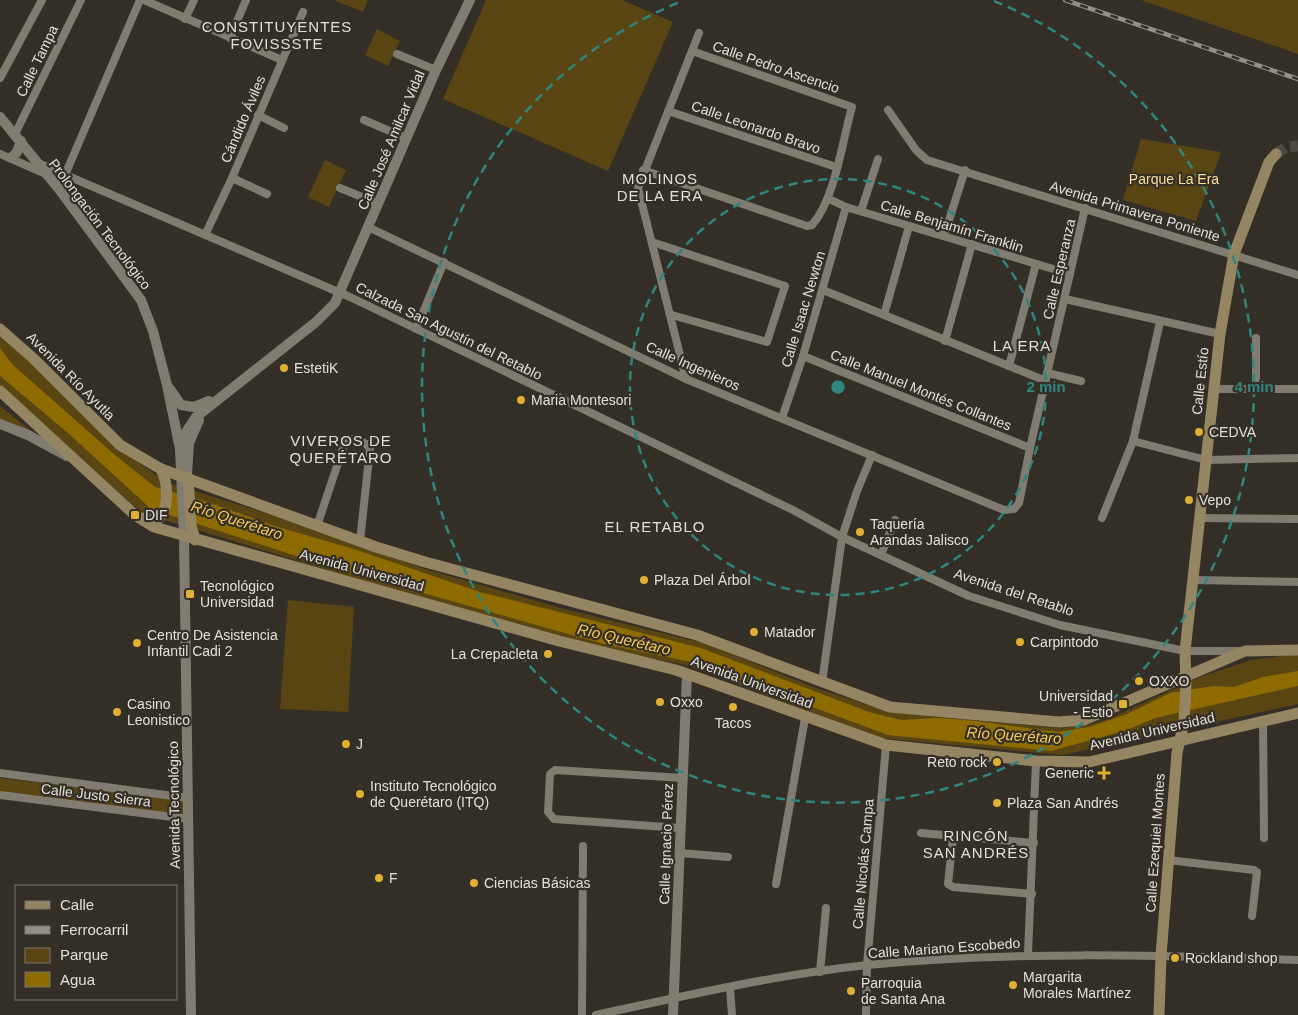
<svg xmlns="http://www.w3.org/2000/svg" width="1298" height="1015" font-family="Arial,sans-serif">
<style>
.green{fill:#594511}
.water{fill:#8d6b00}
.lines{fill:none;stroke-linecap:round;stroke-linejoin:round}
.secondary-tunnel{stroke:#4e4941;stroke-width:11;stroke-dasharray:11 5.5;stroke-linecap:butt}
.minor{stroke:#817c71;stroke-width:8}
.tertiary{stroke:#817c71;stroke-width:10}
.secondary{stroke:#958663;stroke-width:11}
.rail-casing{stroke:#949089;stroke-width:4.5}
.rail{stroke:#342f26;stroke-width:2.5;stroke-dasharray:8;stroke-linecap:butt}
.ring{fill:none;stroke:#2f867e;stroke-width:2.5;stroke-dasharray:9 6}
.poi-dot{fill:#dfb034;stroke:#342f26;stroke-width:2}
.labels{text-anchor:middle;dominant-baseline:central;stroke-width:4.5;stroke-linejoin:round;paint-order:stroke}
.street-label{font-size:14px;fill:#e2dfd9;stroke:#342f26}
.park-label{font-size:14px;fill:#fade9f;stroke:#342f26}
.poi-label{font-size:14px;fill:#e2dfd9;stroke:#342f26;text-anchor:start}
.neighbourhood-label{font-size:15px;letter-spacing:1px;fill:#e2dfd9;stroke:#342f26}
.water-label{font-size:15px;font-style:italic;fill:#faca55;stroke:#342f26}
.centre{fill:#2f867e;stroke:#342f26;stroke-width:2.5}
.ring-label{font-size:15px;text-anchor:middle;font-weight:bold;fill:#2f867e;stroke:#342f26;stroke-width:4.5;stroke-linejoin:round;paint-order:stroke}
</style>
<rect width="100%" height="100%" fill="#342f26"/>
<!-- green -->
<g class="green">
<path d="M 334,0 L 368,0 L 363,12 Z"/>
<path d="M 486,0 L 622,0 L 673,22 L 608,171 L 443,99 Z"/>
<path d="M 1141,0 L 1298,0 L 1298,54 Z"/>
<path d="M 377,29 L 400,41 L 388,66 L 365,55 Z"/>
<path d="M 1141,139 L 1221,152 L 1196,221 L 1123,200 Z"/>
<path d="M 325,160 L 346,170 L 329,207 L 308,197 Z"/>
<path d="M 0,332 L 115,446 L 168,483 L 272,515 L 422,568 L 564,609 L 707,644 L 816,688 L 890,712 L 1056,728 L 1084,726 L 1106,720 L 1200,677 L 1251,660 L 1298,654 L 1298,704 L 1063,755 L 879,738 L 686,665 L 614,651 L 367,582 L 142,513 L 0,385 Z"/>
<path d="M 0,406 L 35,434 L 0,421 Z"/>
<path d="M 288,600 L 354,607 L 348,712 L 280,709 Z"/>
<path d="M 0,778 L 186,800 L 184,815 L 0,793 Z"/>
</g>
<!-- water -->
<path class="water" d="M 0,348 L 13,365 L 115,455 L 155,487 L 204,501 L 278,527 L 357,550 L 480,592 L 701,648 L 869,712 L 901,720 L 936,718 L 968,720 L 1058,732 L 1089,727 L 1127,714 L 1170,693 L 1213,686 L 1234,687 L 1263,677 L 1298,671 L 1298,686 L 1155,718 L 1127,730 L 1051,751 L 888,735 L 691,662 L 604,644 L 327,566 L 151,509 L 68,433 L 0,376 Z"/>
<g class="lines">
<!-- secondary-tunnel -->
<path class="secondary-tunnel" d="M 1276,154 L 1286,147 L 1298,146"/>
<!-- minor -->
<g class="minor">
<path d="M 144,0 L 282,60"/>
<path d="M 185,19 L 194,0"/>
<path d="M 230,38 L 246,0"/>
<path d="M 397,54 L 436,70"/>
<path d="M 0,78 L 42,0"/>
<path d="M 888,110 L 916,150 L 927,160 L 1298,275"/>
<path d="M 668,111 L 836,167"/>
<path d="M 258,115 L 284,128"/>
<path d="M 364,120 L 406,138"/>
<path d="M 15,134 L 81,0"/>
<path d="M 0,154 L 46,174"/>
<path d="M 40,164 L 350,297 L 793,510 L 842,537 L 969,596 L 1060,625 L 1185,651 L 1241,651"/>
<path d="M 643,170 L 807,226 L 812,225 C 835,199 842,142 852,107 L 692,51"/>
<path d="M 232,178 L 267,194"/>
<path d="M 340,188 L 379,204"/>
<path d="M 59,189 L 140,0"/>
<path d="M 829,199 L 846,207 L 1070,274"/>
<path d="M 861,211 L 878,159"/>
<path d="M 368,227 L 686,379 L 1004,510 L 1014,509 L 1019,503 L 1030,448 L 1085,208"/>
<path d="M 205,235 L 232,178 L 303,12"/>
<path d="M 944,236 L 965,170"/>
<path d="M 652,242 L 785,286 L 767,342 L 672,315"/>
<path d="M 823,290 L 1046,381"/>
<path d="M 1065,299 L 1220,334"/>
<path d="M 884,315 L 909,226"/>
<path d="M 416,329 L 444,262"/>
<path d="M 945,341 L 972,244"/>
<path d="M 803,356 L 1030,448"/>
<path d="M 1009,366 L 1036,264"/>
<path d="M 1047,373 L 1081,381"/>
<path d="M 686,379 L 638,188 L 699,33"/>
<path d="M 1214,389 L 1298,389"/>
<path d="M 1256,390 L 1256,338"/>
<path d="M 782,418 L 803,356 L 846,207"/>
<path d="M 1133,441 L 1206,460 L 1298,458"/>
<path d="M 1102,518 L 1133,441 L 1160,322"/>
<path d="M 1201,518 L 1298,519"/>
<path d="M 317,526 L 345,442 C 352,436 366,441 370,449 L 360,541"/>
<path d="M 881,555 L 895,520"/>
<path d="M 1193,580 L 1298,582"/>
<path d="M 822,683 L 842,537 L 857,491 L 872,455"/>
<path d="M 1263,720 L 1264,838"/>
<path d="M 0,773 L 188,798"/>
<path d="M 0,795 L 188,819"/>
<path d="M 680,828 L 554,819 L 548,812 L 550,774 L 555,770 L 683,778"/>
<path d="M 921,833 L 1034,843"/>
<path d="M 953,837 L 948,884 L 953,887 L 1032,894"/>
<path d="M 680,853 L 728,857"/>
<path d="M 1168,860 L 1254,870 L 1257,872 L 1252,916"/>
<path d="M 776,884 L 805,718"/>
<path d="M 1028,954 L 1036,761"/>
<path d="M 820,972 L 826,908"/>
<path d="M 730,988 L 732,1015"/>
<path d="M 582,1015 L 583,846"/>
<path d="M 596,1015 C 684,996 779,974 868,965 C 1011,951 1154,955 1298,960"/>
<path d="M 866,1015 L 867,965 L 886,745"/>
</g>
<!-- tertiary -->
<g class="tertiary">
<path d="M 0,117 L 59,189 L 141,300 L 153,331 L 167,385 L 180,449 L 184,537 L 191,1015"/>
<path d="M 11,158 L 17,152 L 21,141"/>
<path d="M 170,389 L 181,405 L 194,407 L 209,401"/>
<path d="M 0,424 L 28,435 L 67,456"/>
<path d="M 180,448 L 184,435 L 196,417 L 316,322 L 335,303 L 436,70 L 470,0"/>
<path d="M 187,474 L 189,443 L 199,420"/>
<path d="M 673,1015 L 687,674"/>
</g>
<!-- secondary -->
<g class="secondary">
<path d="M 0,329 L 34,359 L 120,445 L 161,469 L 376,547 L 425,562 L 697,635 L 890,707 L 1059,722 L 1084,720 L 1245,651 L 1298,650"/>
<path d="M 0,391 L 135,515 L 154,527 L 559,641 L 676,670 L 886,745 L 1036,761 L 1089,762 L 1298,713"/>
<path d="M 188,477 L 191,525 L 195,540"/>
<path d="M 144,518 L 157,520 C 170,510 168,483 161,469"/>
<path d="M 1159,1015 L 1161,956 L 1177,753 L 1184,722 L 1186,686 L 1185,651 L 1220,334 L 1234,254 L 1269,162 L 1276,154"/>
</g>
<defs>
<path id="rail" d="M 1065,0 L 1298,79"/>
</defs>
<!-- rail casing -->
<use href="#rail" class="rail-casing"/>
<!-- rail -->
<use href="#rail" class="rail"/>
</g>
<!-- distance rings -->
<g class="ring">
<circle cx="838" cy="387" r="208"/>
<path d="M994 1A416 416 0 1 1 682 1"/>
</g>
<!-- markers -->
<g class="poi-dot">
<circle cx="284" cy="368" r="5"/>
<circle cx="521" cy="400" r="5"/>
<circle cx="1199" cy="432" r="5"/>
<circle cx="1189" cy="500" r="5"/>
<rect x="130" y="510" width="10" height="10" rx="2.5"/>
<circle cx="860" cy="532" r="5"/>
<circle cx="644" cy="580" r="5"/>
<rect x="185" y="589" width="10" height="10" rx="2.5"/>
<circle cx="754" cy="632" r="5"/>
<circle cx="1020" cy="642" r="5"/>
<circle cx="137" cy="643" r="5"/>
<circle cx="548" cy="654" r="5"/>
<circle cx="1139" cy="681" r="5"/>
<circle cx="660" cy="702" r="5"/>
<rect x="1118" y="699" width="10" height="10" rx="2.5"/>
<circle cx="733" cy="707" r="5"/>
<circle cx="117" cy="712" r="5"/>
<circle cx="346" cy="744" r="5"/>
<circle cx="997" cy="762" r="5"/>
<path d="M1101.5 765.5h5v5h5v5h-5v5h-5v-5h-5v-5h5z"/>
<circle cx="360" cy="794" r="5"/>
<circle cx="997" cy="803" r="5"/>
<circle cx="379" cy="878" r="5"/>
<circle cx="474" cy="883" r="5"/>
<circle cx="1175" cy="958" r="5"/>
<circle cx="1013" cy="985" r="5"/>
<circle cx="851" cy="991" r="5"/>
</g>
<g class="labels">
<!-- street labels -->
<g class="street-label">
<text transform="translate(37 61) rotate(-64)">Calle Tampa</text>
<text transform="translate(776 67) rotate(19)">Calle Pedro Ascencio</text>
<text transform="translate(243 119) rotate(-67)">Cándido Áviles</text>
<text transform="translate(756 127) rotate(19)">Calle Leonardo Bravo</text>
<text transform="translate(391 140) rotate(-67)">Calle José Amilcar Vidal</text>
<text transform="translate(1135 211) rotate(17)">Avenida Primavera Poniente</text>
<text transform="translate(100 224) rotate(53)">Prolongación Tecnológico</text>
<text transform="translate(952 226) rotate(17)">Calle Benjamín Franklin</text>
<text transform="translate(1059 269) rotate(-77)">Calle Esperanza</text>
<text transform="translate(803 309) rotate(-73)">Calle Isaac Newton</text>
<text transform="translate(449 331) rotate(26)">Calzada San Agustín del Retablo</text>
<text transform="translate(693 366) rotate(24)">Calle Ingenieros</text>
<text transform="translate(71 376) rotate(45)">Avenida Río Ayutla</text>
<text transform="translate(1200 381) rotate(-84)">Calle Estío</text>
<text transform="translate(921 390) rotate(22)">Calle Manuel Montés Collantes</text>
<text transform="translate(362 570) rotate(15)">Avenida Universidad</text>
<text transform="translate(1014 592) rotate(18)">Avenida del Retablo</text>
<text transform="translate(752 682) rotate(20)">Avenida Universidad</text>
<text transform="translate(1152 731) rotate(-13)">Avenida Universidad</text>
<text transform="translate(96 795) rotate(7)">Calle Justo Sierra</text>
<text transform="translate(174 805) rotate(-91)">Avenida Tecnológico</text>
<text transform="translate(1155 843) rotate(-86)">Calle Ezequiel Montes</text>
<text transform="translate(666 844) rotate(-88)">Calle Ignacio Pérez</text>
<text transform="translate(863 864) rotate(-85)">Calle Nicolás Campa</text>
<text transform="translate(944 948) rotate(-4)">Calle Mariano Escobedo</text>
</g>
<!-- park labels -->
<g class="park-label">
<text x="1174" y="179">Parque La Era</text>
</g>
<!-- poi labels -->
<g class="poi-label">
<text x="294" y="368">EstetiK</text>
<text x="531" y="400">Maria Montesori</text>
<text x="1209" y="432">CEDVA</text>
<text x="1199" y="500">Vepo</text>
<text x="145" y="515">DIF</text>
<text x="870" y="524">Taquería<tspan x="870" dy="16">Arandas Jalisco</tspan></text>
<text x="654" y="580">Plaza Del Árbol</text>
<text x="200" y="586">Tecnológico<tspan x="200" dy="16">Universidad</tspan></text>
<text x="764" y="632">Matador</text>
<text x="147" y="635">Centro De Asistencia<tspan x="147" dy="16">Infantil Cadi 2</tspan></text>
<text x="1030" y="642">Carpintodo</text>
<text x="538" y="654" text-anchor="end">La Crepacleta</text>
<text x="1149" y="681">OXXO</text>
<text x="1113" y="696" text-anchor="end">Universidad<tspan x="1113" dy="16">- Estio</tspan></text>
<text x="670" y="702">Oxxo</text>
<text x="127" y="704">Casino<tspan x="127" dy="16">Leonistico</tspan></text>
<text x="733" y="723" text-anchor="middle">Tacos</text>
<text x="356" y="744">J</text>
<text x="987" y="762" text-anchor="end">Reto rock</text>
<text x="1094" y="773" text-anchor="end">Generic</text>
<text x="370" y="786">Instituto Tecnológico<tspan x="370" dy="16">de Querétaro (ITQ)</tspan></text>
<text x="1007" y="803">Plaza San Andrés</text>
<text x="389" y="878">F</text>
<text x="484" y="883">Ciencias Básicas</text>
<text x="1185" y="958">Rockland shop</text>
<text x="1023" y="977">Margarita<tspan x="1023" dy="16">Morales Martínez</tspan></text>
<text x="861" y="983">Parroquia<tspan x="861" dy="16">de Santa Ana</tspan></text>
</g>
<!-- neighbourhood labels -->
<g class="neighbourhood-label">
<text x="277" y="26">CONSTITUYENTES<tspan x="277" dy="17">FOVISSSTE</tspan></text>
<text x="660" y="178">MOLINOS<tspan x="660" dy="17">DE LA ERA</tspan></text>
<text x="1022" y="345">LA ERA</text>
<text x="341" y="440">VIVEROS DE<tspan x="341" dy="17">QUERÉTARO</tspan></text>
<text x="655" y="526">EL RETABLO</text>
<text x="976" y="835">RINCÓN<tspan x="976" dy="17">SAN ANDRÉS</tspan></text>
</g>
<!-- water labels -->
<g class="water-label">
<text transform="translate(237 520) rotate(18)">Río Querétaro</text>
<text transform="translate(624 639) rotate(13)">Río Querétaro</text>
<text transform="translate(1014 735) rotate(4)">Río Querétaro</text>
</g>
</g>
<circle cx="838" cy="387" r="8" class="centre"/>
<g class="ring-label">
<text x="1046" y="392">2 min</text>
<text x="1254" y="392">4 min</text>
</g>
<!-- legend -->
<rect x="15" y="885" width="162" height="115" fill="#342f26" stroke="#7a756e"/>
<rect x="25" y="901" width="25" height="8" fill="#958663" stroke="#7a756e"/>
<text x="60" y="910" font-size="15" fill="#e2dfd9">Calle</text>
<rect x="25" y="926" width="25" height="8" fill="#949089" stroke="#7a756e"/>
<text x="60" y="935" font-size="15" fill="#e2dfd9">Ferrocarril</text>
<rect x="25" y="948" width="25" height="15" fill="#594511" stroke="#7a756e"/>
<text x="60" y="960" font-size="15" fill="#e2dfd9">Parque</text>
<rect x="25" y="972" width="25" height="15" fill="#8d6b00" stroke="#7a756e"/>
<text x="60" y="985" font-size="15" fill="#e2dfd9">Agua</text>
</svg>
